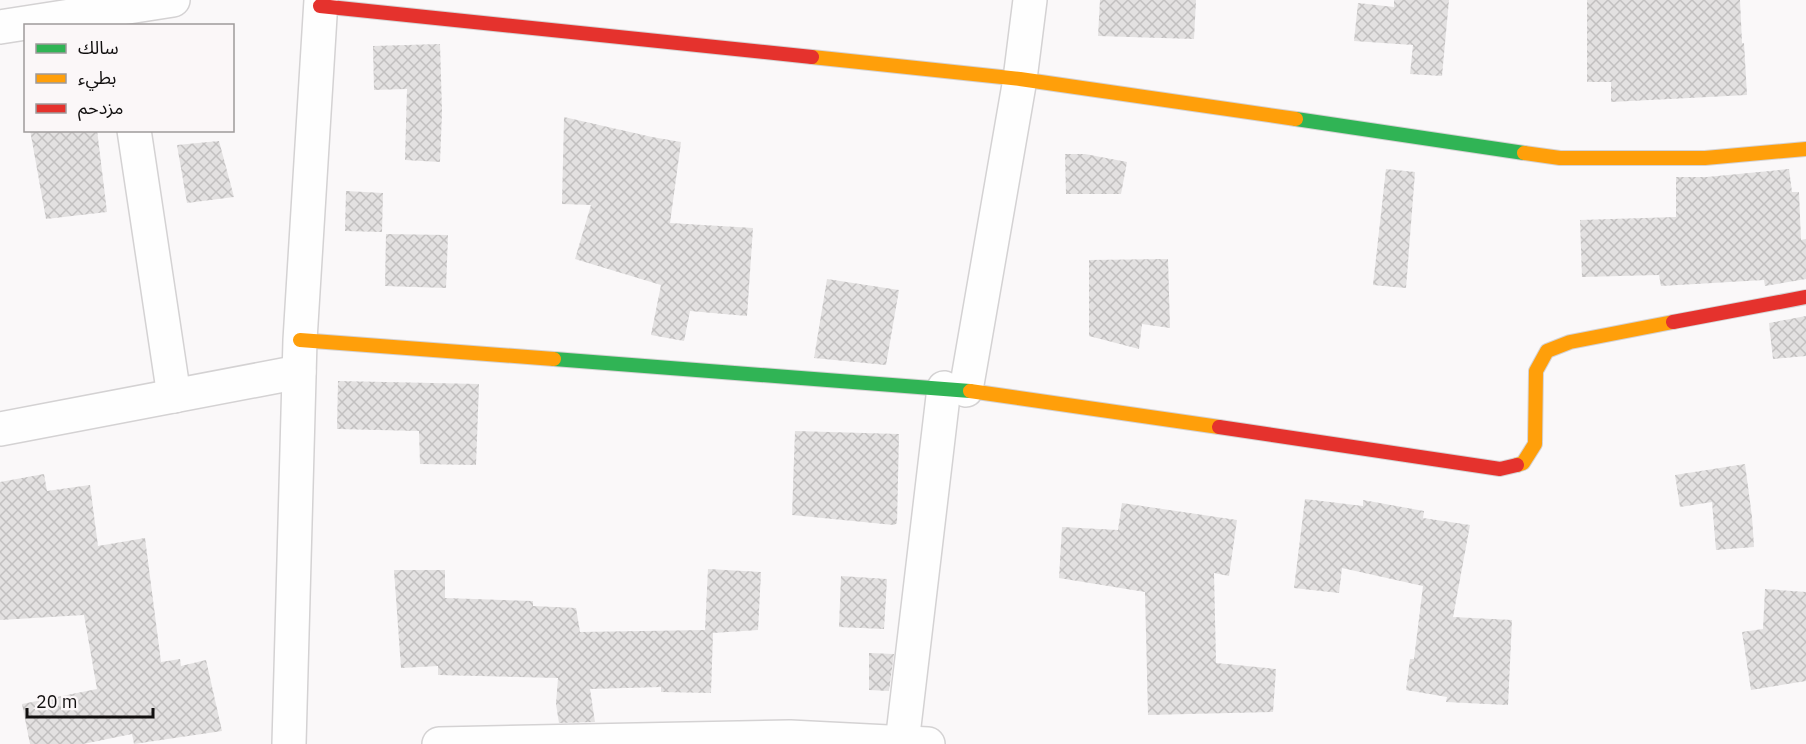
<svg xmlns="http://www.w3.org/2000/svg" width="1806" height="744" font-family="'IBM Plex Sans','Noto Sans Arabic',sans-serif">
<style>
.building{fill:url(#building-cross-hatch)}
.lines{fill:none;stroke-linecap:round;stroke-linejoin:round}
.street-casing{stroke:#d4d2d3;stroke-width:36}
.fast-casing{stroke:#d4d2d3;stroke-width:16}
.slow-casing{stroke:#d4d2d3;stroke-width:16}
.jam-casing{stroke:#d4d2d3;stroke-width:16}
.street{stroke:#fefefe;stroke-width:33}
.fast{stroke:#30b455;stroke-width:14}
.slow{stroke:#ff9f0a;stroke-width:14}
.jam{stroke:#e5322d;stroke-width:14}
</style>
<defs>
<pattern id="building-cross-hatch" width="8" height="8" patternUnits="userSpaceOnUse" patternTransform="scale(1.5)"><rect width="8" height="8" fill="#e3e1e1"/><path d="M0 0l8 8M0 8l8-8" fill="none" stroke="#c2c0c0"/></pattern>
</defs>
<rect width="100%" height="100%" fill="#faf8f9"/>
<!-- building -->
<g class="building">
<path d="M 1100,0 L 1196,0 L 1194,39 L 1098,36 Z"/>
<path d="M 1394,0 L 1449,0 L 1442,76 L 1410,74 L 1413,45 L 1354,41 L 1358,3 L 1394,7 Z"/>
<path d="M 1587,0 L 1740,0 L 1742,43 L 1744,43 L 1747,95 L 1611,102 L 1611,82 L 1587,82 Z"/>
<path d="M 440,44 L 442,112 L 440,162 L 405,160 L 407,89 L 374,90 L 373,46 Z"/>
<path d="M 564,117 L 652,137 L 681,142 L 670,223 L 753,228 L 747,316 L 690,311 L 684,341 L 651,335 L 661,285 L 575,259 L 591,205 L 562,204 Z"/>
<path d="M 30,130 L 97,130 L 107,212 L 46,219 Z"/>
<path d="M 219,141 L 234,197 L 187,203 L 177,145 Z"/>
<path d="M 1065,154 L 1085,154 L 1127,162 L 1121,194 L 1066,194 Z"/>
<path d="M 1386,169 L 1415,172 L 1406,288 L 1373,285 Z"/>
<path d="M 1789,169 L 1792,192 L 1799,192 L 1801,240 L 1806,239 L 1806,279 L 1765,286 L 1764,280 L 1661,286 L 1659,275 L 1582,277 L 1580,220 L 1676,217 L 1676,177 L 1707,177 Z"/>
<path d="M 346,191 L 383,193 L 382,232 L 345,231 Z"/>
<path d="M 386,234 L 448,235 L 446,288 L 385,286 Z"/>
<path d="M 1168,259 L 1170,328 L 1142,324 L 1139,349 L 1089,336 L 1089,260 Z"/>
<path d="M 827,279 L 899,290 L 886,365 L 814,358 Z"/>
<path d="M 1806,316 L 1806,356 L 1773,359 L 1769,323 Z"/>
<path d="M 338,381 L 479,384 L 476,465 L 420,464 L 419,431 L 337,429 Z"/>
<path d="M 795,431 L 899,434 L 897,523 L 894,525 L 792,515 Z"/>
<path d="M 1745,464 L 1752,517 L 1754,547 L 1716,550 L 1712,502 L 1680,507 L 1675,475 Z"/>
<path d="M 44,474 L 47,491 L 90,485 L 98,546 L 145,538 L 161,662 L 180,659 L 181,666 L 206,660 L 222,731 L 134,744 L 132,734 L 83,744 L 30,744 L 22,704 L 97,689 L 84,615 L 0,620 L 0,482 Z"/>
<path d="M 1305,499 L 1363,506 L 1363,500 L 1424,511 L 1423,518 L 1470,525 L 1453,617 L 1512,620 L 1508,705 L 1446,702 L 1447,697 L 1406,690 L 1410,659 L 1414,659 L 1423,586 L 1342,568 L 1339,593 L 1294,588 Z"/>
<path d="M 1122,503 L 1237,520 L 1229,576 L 1214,573 L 1216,663 L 1276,669 L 1273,712 L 1148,715 L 1145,592 L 1059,578 L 1062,527 L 1118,530 Z"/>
<path d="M 708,569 L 761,572 L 758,630 L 713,633 L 711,693 L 661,692 L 661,687 L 590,689 L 595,722 L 559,723 L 556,704 L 558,678 L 438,675 L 438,666 L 401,668 L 394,570 L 445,570 L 445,598 L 533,601 L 533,606 L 576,608 L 580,632 L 705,630 Z"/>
<path d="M 841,576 L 887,579 L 884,629 L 839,627 Z"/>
<path d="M 1765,589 L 1806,592 L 1806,681 L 1751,690 L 1742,632 L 1763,629 Z"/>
<path d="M 869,653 L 894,654 L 889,691 L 869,690 Z"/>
</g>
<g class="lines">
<defs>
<g id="street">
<path d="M 0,27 L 173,0"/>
<path d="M 134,130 L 174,396"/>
<path d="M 966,390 L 1020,79 L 1030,0"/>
<path d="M 0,429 L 299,372"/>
<path d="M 902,743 L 944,388"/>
<path d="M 289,744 L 300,340 L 321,0"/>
<path d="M 439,744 L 790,737 L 928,744"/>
</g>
<g id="fast">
<path d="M 1296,119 L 1524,153"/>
<path d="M 554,359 L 970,391"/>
</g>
<g id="slow">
<path d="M 812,57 L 1020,79 L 1296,119"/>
<path d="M 1524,153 L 1560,158 L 1705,158 L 1806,149"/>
<path d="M 300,340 L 554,359"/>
<path d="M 970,391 L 1219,427"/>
<path d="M 1517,465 L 1523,463 L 1535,444 L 1536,371 L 1547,351 L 1570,342 L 1673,322"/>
</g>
<g id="jam">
<path d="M 320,6 L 812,57"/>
<path d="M 1673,322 L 1806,297"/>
<path d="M 1219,427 L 1500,469 L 1517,465"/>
</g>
</defs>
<!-- street casing -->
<use href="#street" class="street-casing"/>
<!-- fast casing -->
<use href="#fast" class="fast-casing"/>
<!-- slow casing -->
<use href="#slow" class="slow-casing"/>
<!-- jam casing -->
<use href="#jam" class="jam-casing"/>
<!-- street -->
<use href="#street" class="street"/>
<!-- fast -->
<use href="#fast" class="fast"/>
<!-- slow -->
<use href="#slow" class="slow"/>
<!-- jam -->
<use href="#jam" class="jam"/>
</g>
<!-- legend -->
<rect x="24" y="24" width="210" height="108" fill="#fbf7f8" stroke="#9e9b9b" stroke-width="1.5"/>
<rect x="36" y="44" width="30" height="9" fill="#30b455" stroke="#9e9b9b" stroke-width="1.5"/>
<text x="78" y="54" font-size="18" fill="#121010">سالك</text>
<rect x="36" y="74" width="30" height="9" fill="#ff9f0a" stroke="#9e9b9b" stroke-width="1.5"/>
<text x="78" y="84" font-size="18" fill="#121010">بطيء</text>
<rect x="36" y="104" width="30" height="9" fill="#e5322d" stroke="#9e9b9b" stroke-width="1.5"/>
<text x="78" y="114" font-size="18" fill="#121010">مزدحم</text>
<!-- scale -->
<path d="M27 708v9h126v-9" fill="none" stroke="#121010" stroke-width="3"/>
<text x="36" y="708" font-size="18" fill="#121010" stroke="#fbf7f8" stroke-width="4.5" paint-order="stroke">20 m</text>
</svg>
